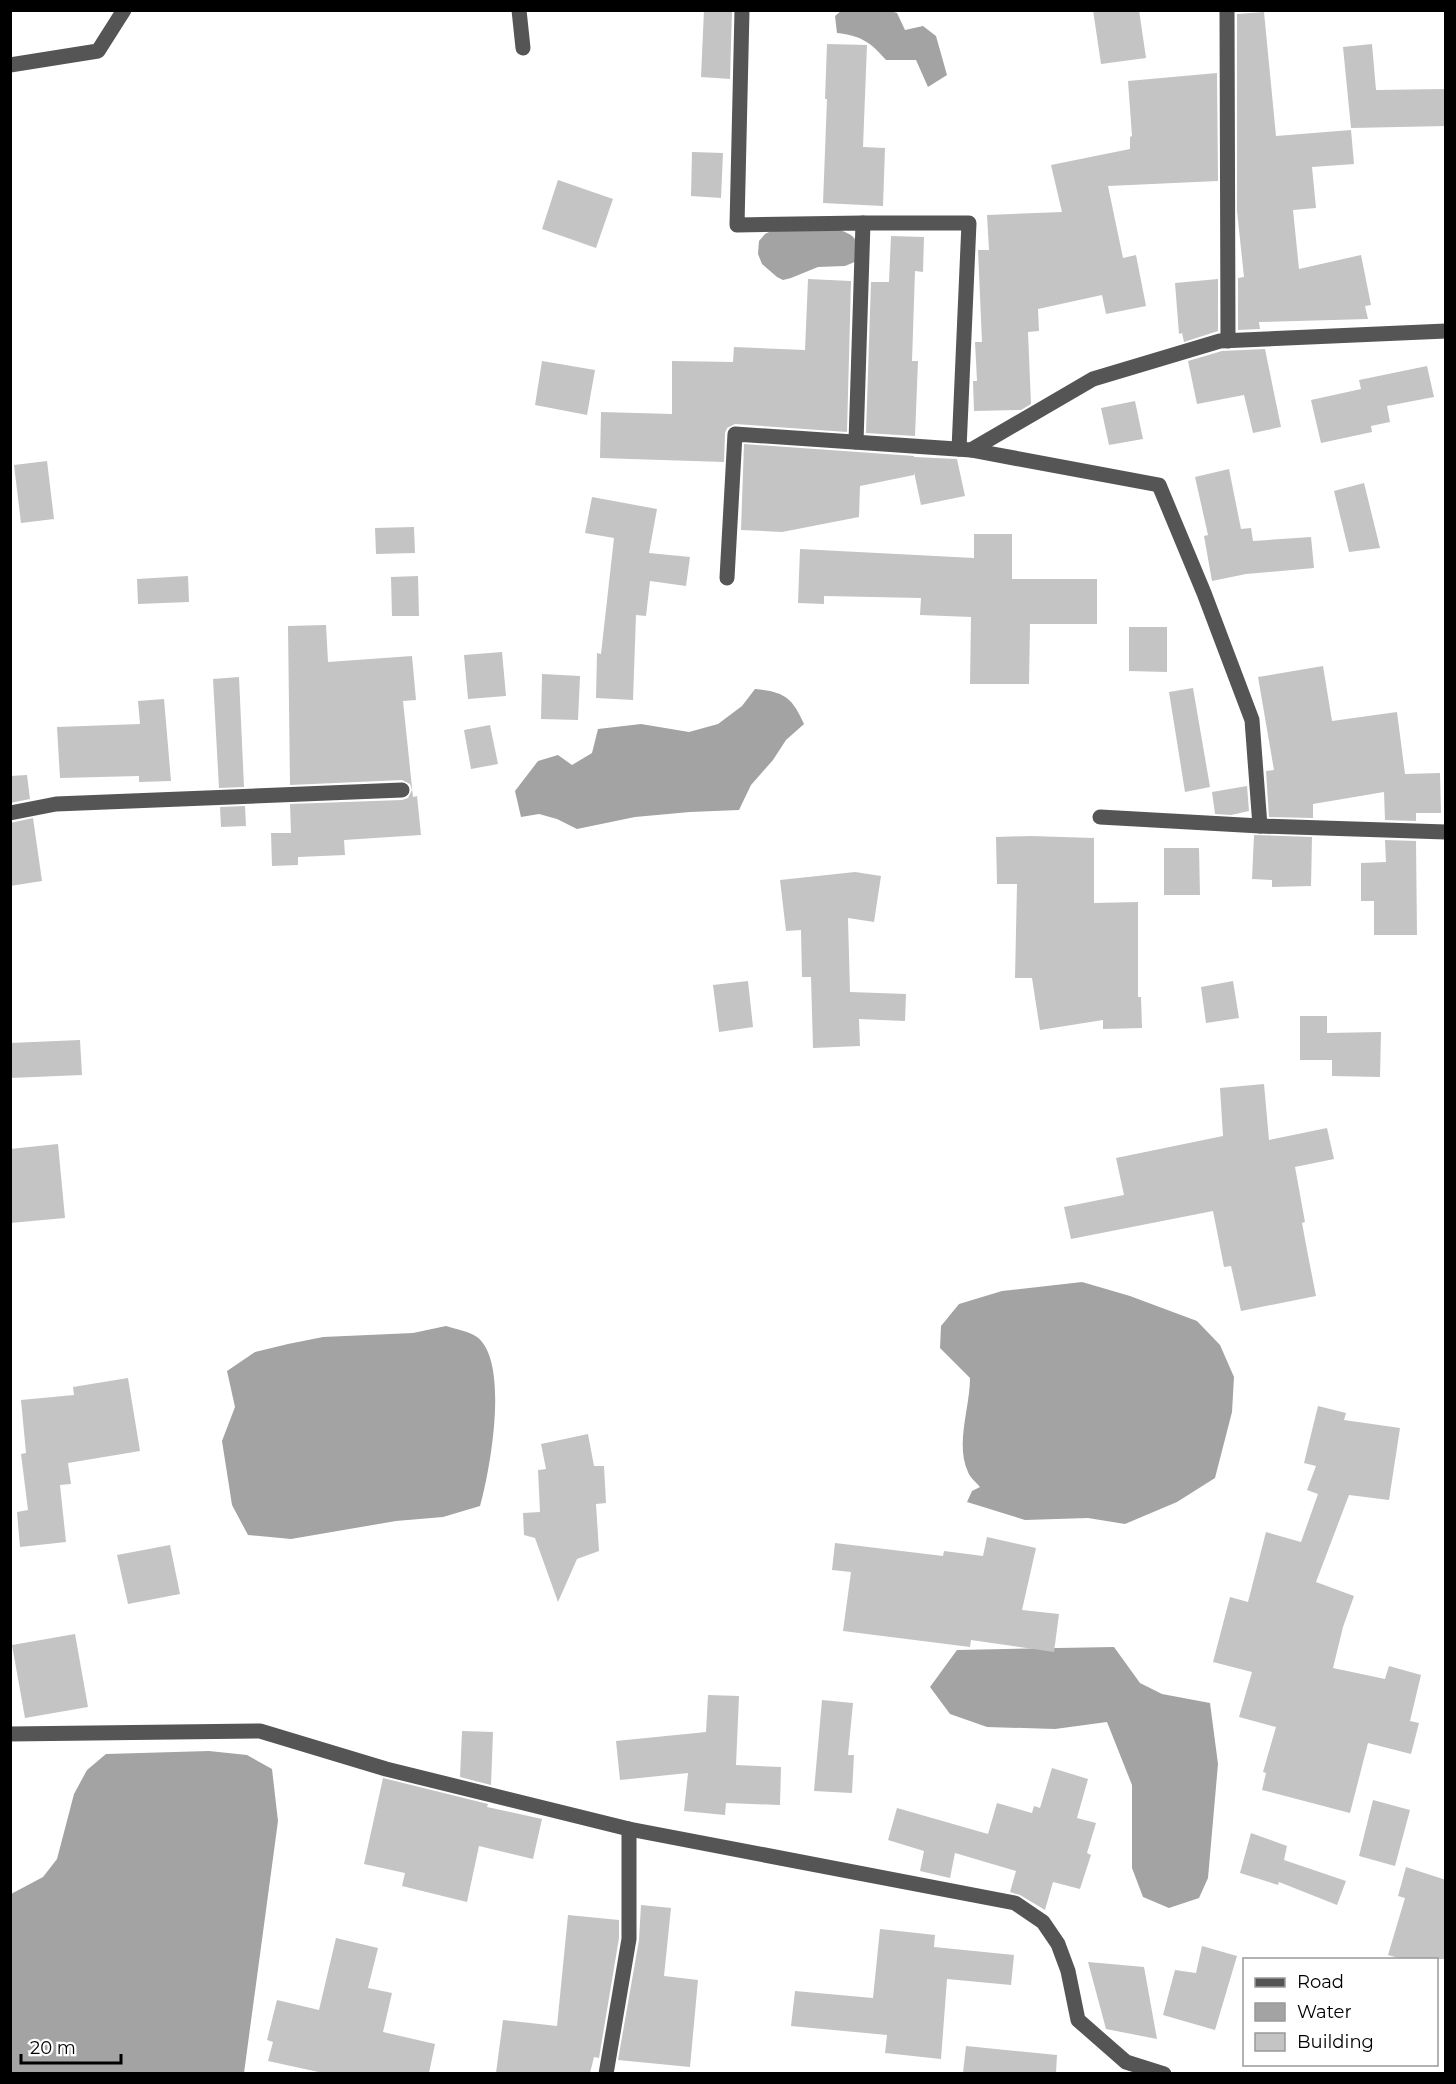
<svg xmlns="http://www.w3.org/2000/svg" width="1456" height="2084" font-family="Montserrat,sans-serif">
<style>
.water{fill:#a3a3a3}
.building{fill:#c4c4c4}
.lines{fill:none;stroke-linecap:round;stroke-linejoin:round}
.minor{stroke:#555;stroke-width:15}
</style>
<rect width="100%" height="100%" fill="#fff"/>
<!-- water -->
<g class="water">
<path d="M 841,11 L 891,11 L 897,13 L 905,30 L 923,26 L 936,36 L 947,75 L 928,87 L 916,60 L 886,60 C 870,42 862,36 837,33 L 835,16 Z"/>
<path d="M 836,229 C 857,235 859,240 857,261 L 845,266 L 818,267 L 791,278 L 783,280 L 777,277 L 762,264 L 758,254 L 759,241 L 765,234 L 773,230 Z"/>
<path d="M 755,689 C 784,692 792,697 804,724 L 786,740 L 773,760 L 751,785 L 739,810 L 690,812 L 635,817 L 577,829 L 557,819 L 539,814 L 521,817 L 515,791 L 538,761 L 558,755 L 572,765 L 592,753 L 598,729 L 641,724 L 689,732 L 718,724 L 742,706 Z"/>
<path d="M 1082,1282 L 1130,1296 L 1197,1321 L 1220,1345 L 1234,1377 L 1232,1412 L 1215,1478 L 1177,1502 L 1125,1524 L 1088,1518 L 1025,1520 L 967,1502 L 972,1491 L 980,1487 C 977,1483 970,1478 968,1472 C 955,1444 970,1408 970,1378 L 940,1348 L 941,1326 L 959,1304 L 1002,1291 Z"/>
<path d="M 446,1326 C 455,1329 469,1331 477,1337 C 510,1362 490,1471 480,1506 L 443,1517 L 396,1521 L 291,1539 L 248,1535 L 232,1505 L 222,1441 L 235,1407 L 227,1371 L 255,1352 L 288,1344 L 323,1337 L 413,1333 Z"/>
<path d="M 1114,1647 L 1140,1683 L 1162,1694 L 1210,1703 L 1218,1764 L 1208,1878 L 1199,1898 L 1169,1908 L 1143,1897 L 1132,1868 L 1132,1785 L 1107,1722 L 1055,1729 L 987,1727 L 950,1714 L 930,1687 L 957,1650 Z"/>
<path d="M 209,1751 L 247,1755 L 272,1769 L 278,1821 L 244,2073 L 11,2073 L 11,1894 L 43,1877 L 57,1859 L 74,1794 L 87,1770 L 106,1754 Z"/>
</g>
<!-- building -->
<g class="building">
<path d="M 704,10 L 732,10 L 730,79 L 701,77 Z"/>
<path d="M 1093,10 L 1139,10 L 1146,58 L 1101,64 Z"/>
<path d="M 1264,12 L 1276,136 L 1351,130 L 1354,164 L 1312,167 L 1316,208 L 1293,210 L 1299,269 L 1361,255 L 1371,305 L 1365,306 L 1368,319 L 1259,322 L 1260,329 L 1238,330 L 1238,278 L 1244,277 L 1237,211 L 1237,14 Z"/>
<path d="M 827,44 L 867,45 L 863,147 L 885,148 L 883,206 L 823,203 L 827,99 L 825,99 Z"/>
<path d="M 1372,44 L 1376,90 L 1446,89 L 1446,126 L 1351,128 L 1343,47 Z"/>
<path d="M 1217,73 L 1218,181 L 1108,186 L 1123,258 L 1136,255 L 1146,306 L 1106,314 L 1102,295 L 1038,309 L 1039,331 L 1028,332 L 1031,404 L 1021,410 L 974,411 L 973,381 L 977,381 L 975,342 L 982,342 L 978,250 L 989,250 L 987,215 L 1062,212 L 1051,165 L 1130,149 L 1130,137 L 1132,136 L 1128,81 Z"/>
<path d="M 692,152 L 723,153 L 721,198 L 691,196 Z"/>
<path d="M 558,180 L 613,199 L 596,248 L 542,229 Z"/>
<path d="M 891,236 L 924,237 L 923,272 L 915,271 L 912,361 L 918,361 L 915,436 L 866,433 L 871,282 L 889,282 Z"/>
<path d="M 808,279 L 851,281 L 847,432 L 735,424 L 727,428 L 725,433 L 724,462 L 600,458 L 601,412 L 672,414 L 672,361 L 733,362 L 734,347 L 805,350 Z"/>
<path d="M 1218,279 L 1218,331 L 1184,342 L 1182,333 L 1179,334 L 1175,283 Z"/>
<path d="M 1265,349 L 1281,427 L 1253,433 L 1244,395 L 1197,404 L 1188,361 L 1222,351 Z"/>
<path d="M 542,361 L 595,370 L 587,415 L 535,405 Z"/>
<path d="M 1427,366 L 1434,397 L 1387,406 L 1390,422 L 1371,426 L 1372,432 L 1321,443 L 1311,400 L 1361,389 L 1359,380 Z"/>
<path d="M 1135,401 L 1143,439 L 1109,445 L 1101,408 Z"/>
<path d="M 744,444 L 914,456 L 914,457 L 957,459 L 965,496 L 921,505 L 914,472 L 914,475 L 860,486 L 859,517 L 782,532 L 741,530 Z"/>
<path d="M 47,461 L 54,519 L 21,523 L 14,465 Z"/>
<path d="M 1229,469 L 1241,529 L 1251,528 L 1253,541 L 1311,537 L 1314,568 L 1246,574 L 1212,581 L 1204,536 L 1208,535 L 1195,477 Z"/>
<path d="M 1364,483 L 1380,548 L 1349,552 L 1334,491 Z"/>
<path d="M 592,497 L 657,509 L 649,553 L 690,557 L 686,586 L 650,581 L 646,616 L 636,615 L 633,700 L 596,698 L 597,653 L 601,654 L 614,538 L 585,533 Z"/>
<path d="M 414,527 L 415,553 L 376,554 L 375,528 Z"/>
<path d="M 974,534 L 1012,534 L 1012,579 L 1097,579 L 1097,624 L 1030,624 L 1029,684 L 970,684 L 971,617 L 920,615 L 921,598 L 824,596 L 824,604 L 798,603 L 800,549 L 974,558 Z"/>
<path d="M 188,576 L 189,602 L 138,604 L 137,579 Z"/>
<path d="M 418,576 L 419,616 L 392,616 L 391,577 Z"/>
<path d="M 326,625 L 328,662 L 412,656 L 416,700 L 403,701 L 413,797 L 417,796 L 421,835 L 344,840 L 345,855 L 298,857 L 298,865 L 272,866 L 271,833 L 291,833 L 290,804 L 402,800 L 408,798 L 412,790 L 410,784 L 402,780 L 290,785 L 288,626 Z"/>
<path d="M 1129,627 L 1167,627 L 1167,672 L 1129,671 Z"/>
<path d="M 502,652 L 506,696 L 468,699 L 464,655 Z"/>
<path d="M 1323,666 L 1332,721 L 1397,712 L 1405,774 L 1440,773 L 1441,813 L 1416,813 L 1416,821 L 1385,820 L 1384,792 L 1313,804 L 1313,818 L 1269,817 L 1266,771 L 1274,770 L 1258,677 Z"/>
<path d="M 542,674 L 580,676 L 578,720 L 541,719 Z"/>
<path d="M 239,677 L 244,787 L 219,788 L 213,679 Z"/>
<path d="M 1193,688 L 1210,787 L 1185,792 L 1169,692 Z"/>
<path d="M 164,699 L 171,781 L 139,782 L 139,776 L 60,778 L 57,727 L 140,724 L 138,701 Z"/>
<path d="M 490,725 L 498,764 L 471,769 L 464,730 Z"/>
<path d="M 27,775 L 30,799 L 10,803 L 10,776 Z"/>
<path d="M 1247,786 L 1249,811 L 1231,815 L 1215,814 L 1212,792 Z"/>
<path d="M 245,806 L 246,826 L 221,827 L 220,807 Z"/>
<path d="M 33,818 L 42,881 L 10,886 L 10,823 Z"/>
<path d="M 1254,835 L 1312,837 L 1311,886 L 1272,887 L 1272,880 L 1252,879 Z"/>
<path d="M 1031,836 L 1094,838 L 1094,903 L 1138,902 L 1138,997 L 1141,997 L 1142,1028 L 1103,1029 L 1103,1020 L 1040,1030 L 1032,978 L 1015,978 L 1017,884 L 997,884 L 996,837 Z"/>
<path d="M 1385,840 L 1416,841 L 1417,935 L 1374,935 L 1374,901 L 1361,901 L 1361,863 L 1386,862 Z"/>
<path d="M 1164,848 L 1199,848 L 1200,895 L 1164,895 Z"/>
<path d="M 855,872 L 881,876 L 874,922 L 848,918 L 850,992 L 906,994 L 905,1021 L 859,1019 L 860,1046 L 813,1048 L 811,977 L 802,977 L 801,930 L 786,931 L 780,880 Z"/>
<path d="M 748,981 L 753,1027 L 719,1032 L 713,985 Z"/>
<path d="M 1233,981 L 1239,1018 L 1206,1023 L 1201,987 Z"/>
<path d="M 1300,1016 L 1327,1016 L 1327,1033 L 1381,1032 L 1380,1077 L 1332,1076 L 1332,1060 L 1300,1060 Z"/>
<path d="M 80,1040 L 82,1075 L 10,1078 L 10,1043 Z"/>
<path d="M 1264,1084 L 1269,1140 L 1327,1128 L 1334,1159 L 1295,1167 L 1305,1222 L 1302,1223 L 1307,1250 L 1316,1296 L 1241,1311 L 1231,1266 L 1224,1267 L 1213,1211 L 1071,1239 L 1064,1207 L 1124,1195 L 1116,1158 L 1223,1136 L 1220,1088 Z"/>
<path d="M 58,1144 L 65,1218 L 10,1223 L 10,1149 Z"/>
<path d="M 128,1378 L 140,1451 L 68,1463 L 71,1484 L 60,1485 L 66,1542 L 20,1547 L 17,1512 L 28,1510 L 21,1454 L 26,1453 L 21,1400 L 74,1395 L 73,1387 Z"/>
<path d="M 1318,1406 L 1346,1413 L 1344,1420 L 1400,1428 L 1389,1500 L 1349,1495 L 1316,1582 L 1354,1596 L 1343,1627 L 1333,1668 L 1385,1679 L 1389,1666 L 1421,1675 L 1410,1721 L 1419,1723 L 1411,1754 L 1368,1743 L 1350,1813 L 1262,1790 L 1266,1773 L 1263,1772 L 1276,1727 L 1239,1717 L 1252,1672 L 1213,1662 L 1230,1597 L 1248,1602 L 1266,1532 L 1301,1542 L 1318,1494 L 1307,1490 L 1316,1466 L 1304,1463 Z"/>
<path d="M 588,1434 L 594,1466 L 604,1466 L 606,1503 L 596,1504 L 599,1551 L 577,1559 L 558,1602 L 535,1538 L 524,1535 L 523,1513 L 540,1512 L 538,1470 L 546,1469 L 541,1444 Z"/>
<path d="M 987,1537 L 1036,1548 L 1022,1610 L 1059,1614 L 1054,1652 L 971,1640 L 970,1647 L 843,1631 L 851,1572 L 832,1570 L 835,1543 L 943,1556 L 944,1551 L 983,1556 Z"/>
<path d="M 170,1545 L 180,1594 L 128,1604 L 117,1555 Z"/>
<path d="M 75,1634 L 88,1707 L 25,1718 L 12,1645 Z"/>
<path d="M 708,1695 L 739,1696 L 736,1765 L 781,1767 L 780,1805 L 726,1803 L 725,1815 L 684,1811 L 688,1773 L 620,1780 L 616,1741 L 706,1732 Z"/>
<path d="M 822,1700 L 853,1703 L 848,1755 L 854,1755 L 852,1793 L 814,1791 Z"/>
<path d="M 462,1731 L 493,1732 L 491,1785 L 460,1777 Z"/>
<path d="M 1052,1768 L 1088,1779 L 1077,1818 L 1096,1823 L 1087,1853 L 1091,1855 L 1080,1889 L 1053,1882 L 1045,1910 L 1020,1895 L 1010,1892 L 1016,1871 L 955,1853 L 950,1878 L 920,1871 L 924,1851 L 888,1840 L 897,1808 L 988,1834 L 997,1803 L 1032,1813 L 1034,1806 L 1040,1808 Z"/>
<path d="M 383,1778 L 488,1804 L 487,1807 L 542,1819 L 533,1859 L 479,1846 L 467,1902 L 402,1886 L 405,1873 L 364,1864 Z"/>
<path d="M 1373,1800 L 1410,1810 L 1395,1866 L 1359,1856 Z"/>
<path d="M 1251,1833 L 1287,1846 L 1284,1860 L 1346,1881 L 1337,1905 L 1279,1882 L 1278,1885 L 1240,1873 Z"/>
<path d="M 1406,1867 L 1446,1880 L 1446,1959 L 1402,1959 L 1388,1955 L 1405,1898 L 1398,1896 Z"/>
<path d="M 641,1905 L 671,1908 L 664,1976 L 698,1980 L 690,2067 L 618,2060 L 639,1940 Z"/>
<path d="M 568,1915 L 619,1920 L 619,1938 L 599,2058 L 594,2057 L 590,2073 L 496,2073 L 503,2020 L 557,2026 Z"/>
<path d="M 880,1929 L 935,1935 L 934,1947 L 1014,1955 L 1011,1985 L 947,1979 L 941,2059 L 885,2053 L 887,2035 L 791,2026 L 795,1991 L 873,1998 Z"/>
<path d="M 336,1938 L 378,1948 L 368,1988 L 392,1993 L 383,2032 L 435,2044 L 429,2073 L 323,2073 L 268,2061 L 273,2042 L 267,2040 L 277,2000 L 319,2010 Z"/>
<path d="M 1202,1946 L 1237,1956 L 1215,2030 L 1163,2015 L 1175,1970 L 1196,1973 Z"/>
<path d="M 1088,1962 L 1144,1967 L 1157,2039 L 1106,2029 Z"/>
<path d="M 966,2046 L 1057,2055 L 1056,2073 L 963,2073 Z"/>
</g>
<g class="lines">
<!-- minor -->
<g class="minor">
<path d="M 519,10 L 523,48"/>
<path d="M 742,10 L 737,225 L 863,223 L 856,442"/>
<path d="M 1227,10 L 1228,341"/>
<path d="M 10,65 L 98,51 L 124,10"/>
<path d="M 863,223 L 969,223 L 959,449"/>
<path d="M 727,578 L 735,434 L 971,450"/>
<path d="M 10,813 L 56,804 L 402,790"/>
<path d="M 1100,817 L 1260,826 L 1446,832"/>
<path d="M 1260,826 L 1252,720 L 1204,593 L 1159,485 L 971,450 L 1093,379 L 1220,341 L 1446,331"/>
<path d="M 10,1734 L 260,1731 L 386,1769 L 629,1829 L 1015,1903 L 1043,1922 L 1058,1944 L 1068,1971 L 1078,2020 L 1126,2062 L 1164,2074"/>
<path d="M 606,2074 L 629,1939 L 629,1829"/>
</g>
</g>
<!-- border -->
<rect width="1456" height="2084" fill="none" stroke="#000000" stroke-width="24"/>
<!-- legend -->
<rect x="1243" y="1958" width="195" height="108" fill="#ffffff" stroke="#999999" stroke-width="1.5"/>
<rect x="1255" y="1978" width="30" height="9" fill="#555555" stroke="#999999" stroke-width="1.5"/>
<text x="1297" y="1988" font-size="18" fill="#000000">Road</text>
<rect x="1255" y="2003" width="30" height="18" fill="#a3a3a3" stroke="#999999" stroke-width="1.5"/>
<text x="1297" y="2018" font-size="18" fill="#000000">Water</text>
<rect x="1255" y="2033" width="30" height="18" fill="#c4c4c4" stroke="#999999" stroke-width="1.5"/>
<text x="1297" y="2048" font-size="18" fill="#000000">Building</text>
<!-- scale -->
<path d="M21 2054v9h100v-9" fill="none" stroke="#000000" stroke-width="3"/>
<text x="30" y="2054" font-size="18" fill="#000000" stroke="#ffffff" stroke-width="4.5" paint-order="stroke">20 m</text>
</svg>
